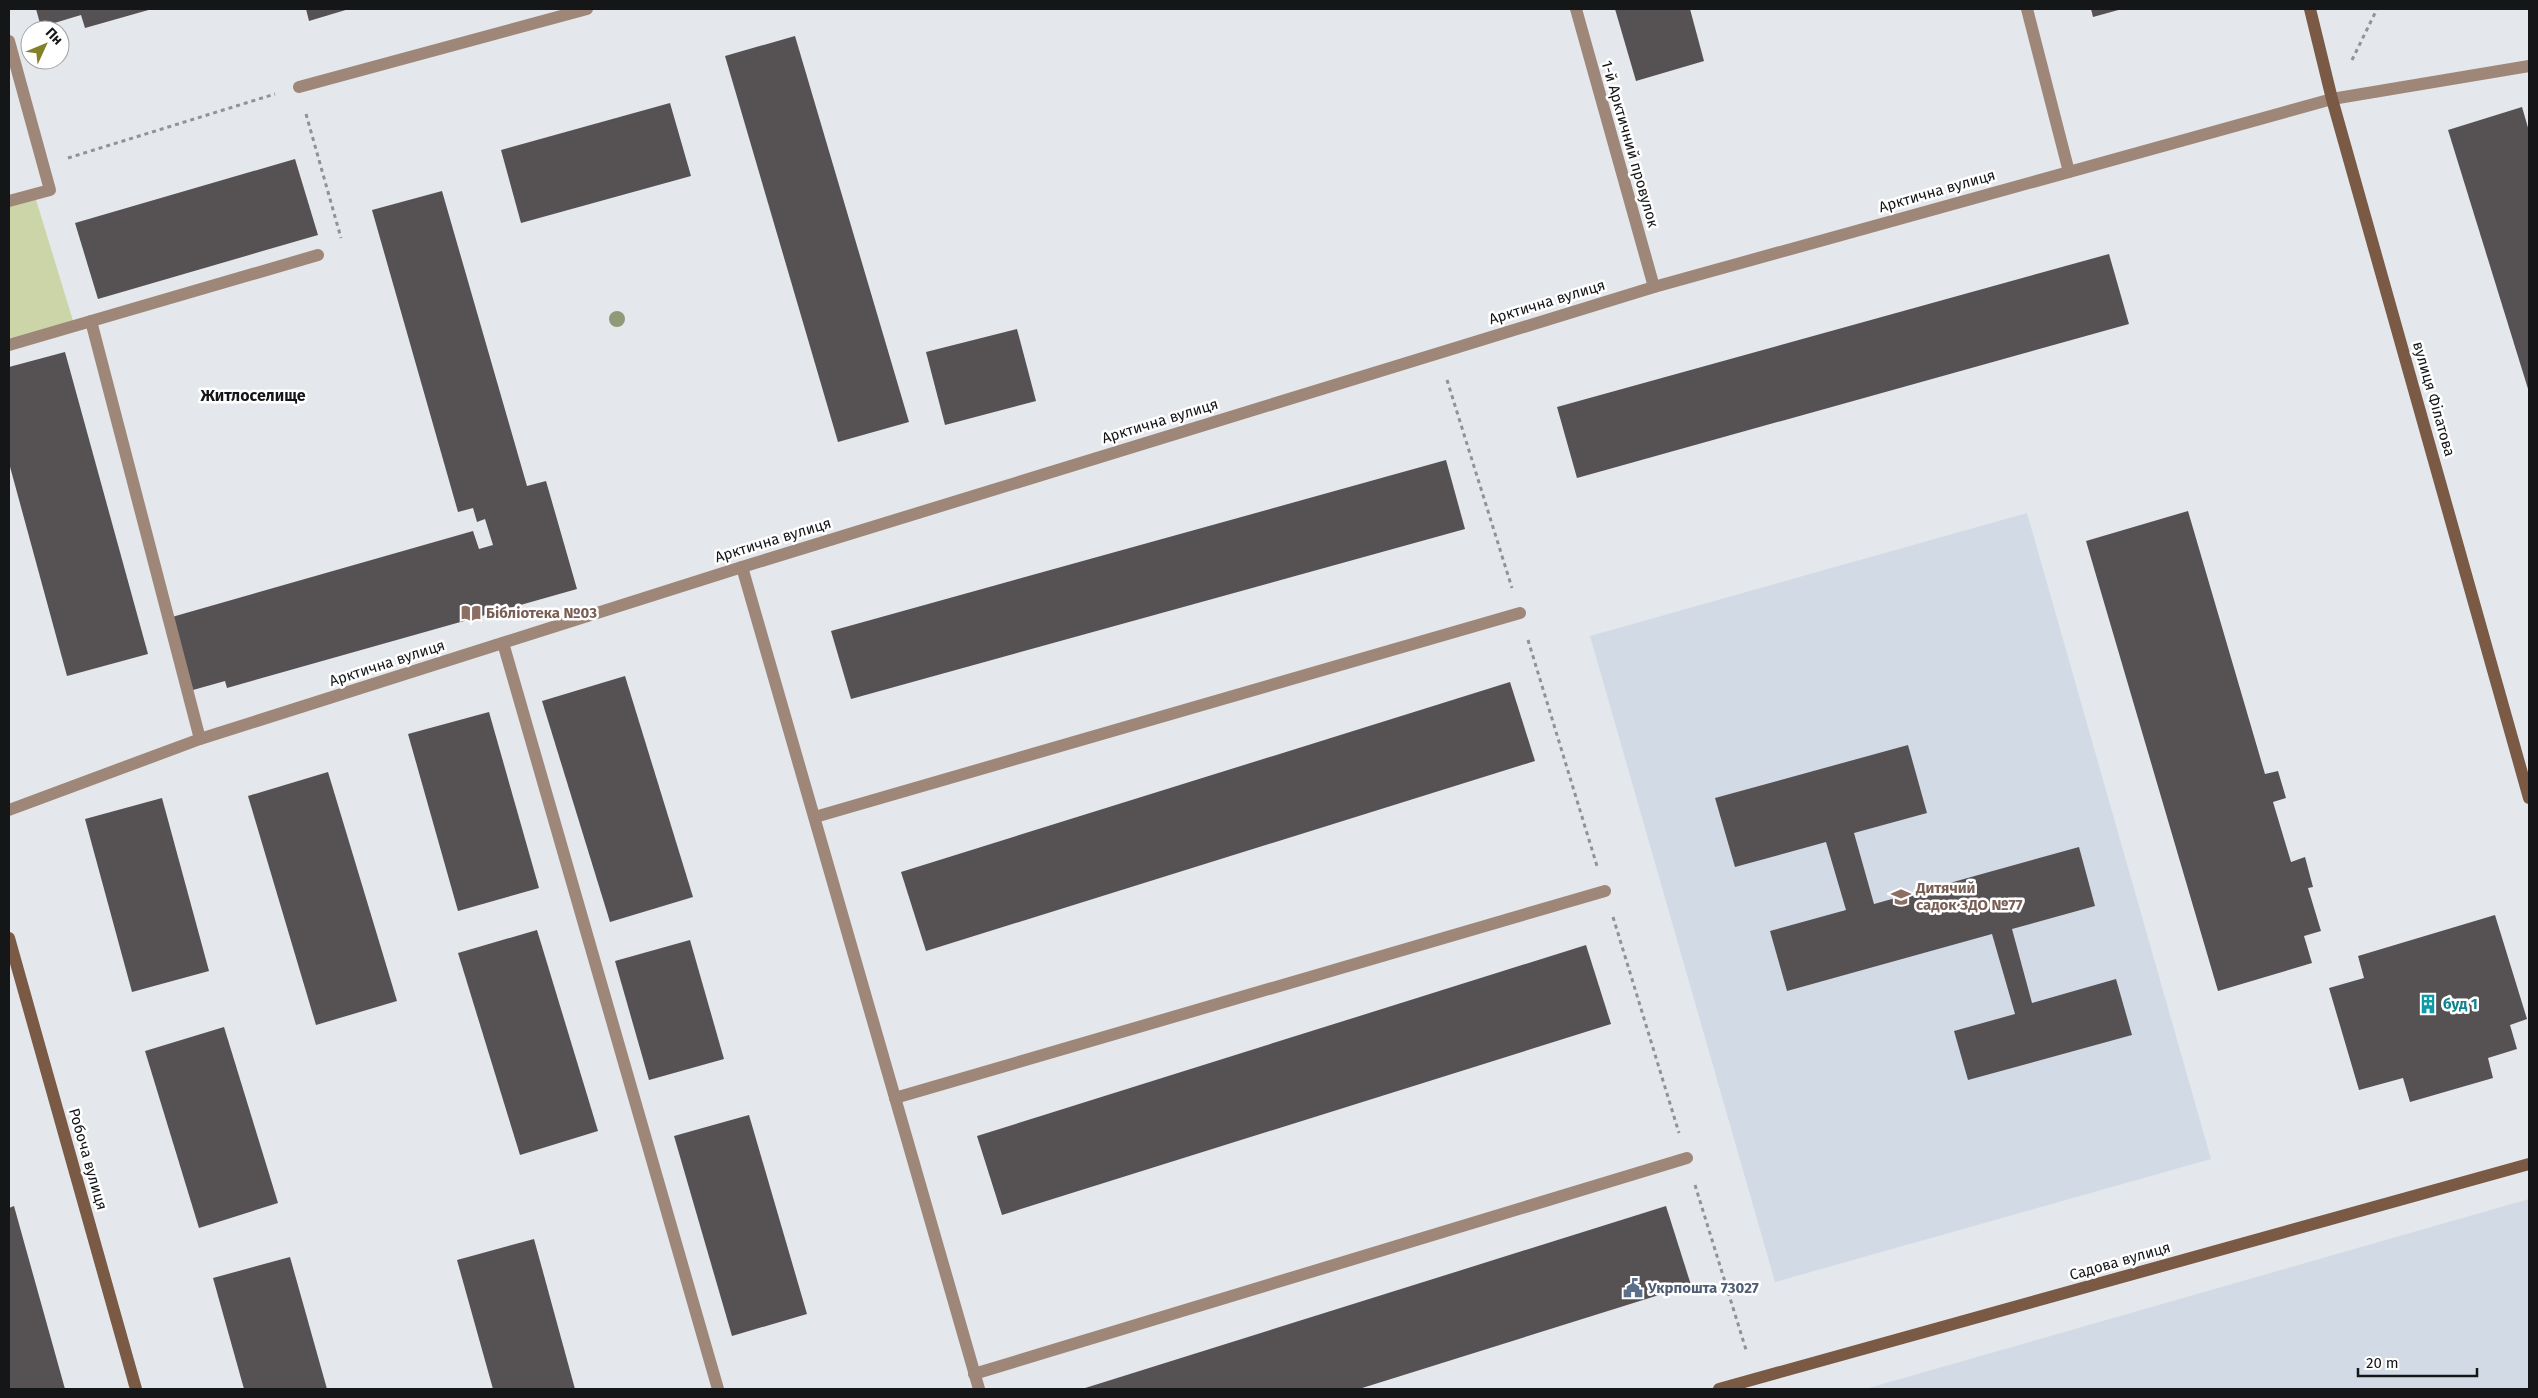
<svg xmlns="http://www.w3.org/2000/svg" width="2538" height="1398" font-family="'Fira Sans',sans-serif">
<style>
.built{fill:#d2dbe5}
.green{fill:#cbd5a8}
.building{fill:#565254}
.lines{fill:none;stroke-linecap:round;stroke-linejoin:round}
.path{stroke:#909295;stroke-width:3;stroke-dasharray:4 4;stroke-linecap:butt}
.lane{stroke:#9e8778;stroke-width:12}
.street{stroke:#9e8778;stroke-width:12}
.secondary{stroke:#7a5a44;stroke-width:12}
.tree{fill:#929978}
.labels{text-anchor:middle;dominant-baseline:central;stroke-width:5;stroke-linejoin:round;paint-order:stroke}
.street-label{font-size:15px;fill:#151617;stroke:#fff}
.education-label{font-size:15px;font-weight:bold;fill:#785e54;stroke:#fff;text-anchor:start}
.culture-label{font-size:15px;font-weight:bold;fill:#0d838f;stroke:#fff;text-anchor:start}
.service-label{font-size:15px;font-weight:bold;fill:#4e5e75;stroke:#fff;text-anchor:start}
.neighbourhood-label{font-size:16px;font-weight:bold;fill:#151617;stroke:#fff}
</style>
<rect width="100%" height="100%" fill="#e4e7eb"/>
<!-- built -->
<g class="built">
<path d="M 2027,513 L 2211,1159 L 1775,1282 L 1590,636 Z"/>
<path d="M 2529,1199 L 2529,1389 L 1865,1389 Z"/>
</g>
<!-- green -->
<path class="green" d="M 33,190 L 74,324 L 9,344 L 9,197 Z"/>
<!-- building -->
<g class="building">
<path d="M 36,9 L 152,9 L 85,28 L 81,15 L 41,27 Z"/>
<path d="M 306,9 L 349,9 L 309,21 Z"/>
<path d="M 1615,9 L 1690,9 L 1704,61 L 1636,81 Z"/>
<path d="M 2091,9 L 2122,9 L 2093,17 Z"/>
<path d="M 795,36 L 909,422 L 838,442 L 725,56 Z"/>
<path d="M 670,103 L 691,176 L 521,223 L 501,150 Z"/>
<path d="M 2522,107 L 2529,131 L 2529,392 L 2448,130 Z"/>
<path d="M 295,159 L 318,235 L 98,299 L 75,223 Z"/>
<path d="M 442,191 L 527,486 L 546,481 L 577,589 L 227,688 L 225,681 L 193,690 L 172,617 L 473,531 L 479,549 L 493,545 L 485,519 L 477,522 L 473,508 L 458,512 L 372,210 Z"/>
<path d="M 2109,254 L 2129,324 L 1577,478 L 1557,407 Z"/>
<path d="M 1017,329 L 1036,401 L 945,425 L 926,352 Z"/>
<path d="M 65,352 L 148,654 L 67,676 L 9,463 L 9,367 Z"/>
<path d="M 1446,460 L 1465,529 L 851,699 L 831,631 Z"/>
<path d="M 2188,511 L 2265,774 L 2278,771 L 2286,798 L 2273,802 L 2291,862 L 2305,857 L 2313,887 L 2308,888 L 2321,931 L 2304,936 L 2312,963 L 2218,991 L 2086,541 Z"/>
<path d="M 625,676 L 693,897 L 610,922 L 542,701 Z"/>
<path d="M 1510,682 L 1535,761 L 926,951 L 901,872 Z"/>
<path d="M 489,712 L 539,888 L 458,911 L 408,734 Z"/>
<path d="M 1908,745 L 1927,813 L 1854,833 L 1874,904 L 2079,847 L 2095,906 L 2012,929 L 2032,1003 L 2116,979 L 2132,1035 L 1968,1080 L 1954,1031 L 2015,1014 L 1992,934 L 1787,991 L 1770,931 L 1846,910 L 1826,842 L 1735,867 L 1715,798 Z"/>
<path d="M 328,772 L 397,1001 L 316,1025 L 248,796 Z"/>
<path d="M 162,798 L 209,971 L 132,992 L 85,819 Z"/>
<path d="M 2495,915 L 2527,1019 L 2510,1025 L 2517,1049 L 2488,1058 L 2493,1078 L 2410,1102 L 2403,1078 L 2359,1090 L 2329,988 L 2364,978 L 2358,956 Z"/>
<path d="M 537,930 L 598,1131 L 520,1155 L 458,953 Z"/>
<path d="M 690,940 L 724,1059 L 649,1080 L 615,961 Z"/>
<path d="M 1586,945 L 1611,1024 L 1002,1215 L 977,1136 Z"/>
<path d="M 224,1027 L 278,1203 L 199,1228 L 145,1051 Z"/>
<path d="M 749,1115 L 807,1314 L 732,1336 L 674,1136 Z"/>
<path d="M 14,1206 L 24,1242 L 65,1389 L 9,1389 L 9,1208 Z"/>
<path d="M 1666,1206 L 1691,1285 L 1359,1389 L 1082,1389 Z"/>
<path d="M 534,1239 L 575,1389 L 493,1389 L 457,1260 Z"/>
<path d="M 290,1257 L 327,1389 L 244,1389 L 213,1278 Z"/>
</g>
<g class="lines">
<!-- path -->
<g class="path">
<path d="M 2352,60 L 2377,9"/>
<path d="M 306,114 L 341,238"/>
<path d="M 68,158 L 275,94"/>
<path d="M 1447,380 L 1512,588"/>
<path d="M 1528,640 L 1597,866"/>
<path d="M 1613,917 L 1679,1133"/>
<path d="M 1695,1185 L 1747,1353"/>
</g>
<!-- lane -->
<g class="lane">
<path d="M 2027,9 L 2069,172"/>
<path d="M 9,41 L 50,190 L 9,201"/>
<path d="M 2332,99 L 2529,66"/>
<path d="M 91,321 L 200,739"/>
<path d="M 9,345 L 318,255"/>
<path d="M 742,567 L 979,1389"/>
<path d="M 503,643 L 718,1389"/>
<path d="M 815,817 L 1520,613"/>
<path d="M 895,1098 L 1605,891"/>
<path d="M 974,1374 L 1687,1158"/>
</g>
<!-- street -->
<g class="street">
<path d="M 1576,9 L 1654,287"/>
<path d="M 299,87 L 587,9"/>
<path d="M 9,810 L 200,739 L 742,567 L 1439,353 L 1654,287 L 2332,99"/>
</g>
<!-- secondary -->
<g class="secondary">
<path d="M 2310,9 L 2332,99 L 2529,798"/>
<path d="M 9,938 L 136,1389"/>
<path d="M 1719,1389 L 2529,1164"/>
</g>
</g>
<!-- trees -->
<circle class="tree" cx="617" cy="319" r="8"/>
<!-- icons -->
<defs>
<symbol id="library-bare" viewBox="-9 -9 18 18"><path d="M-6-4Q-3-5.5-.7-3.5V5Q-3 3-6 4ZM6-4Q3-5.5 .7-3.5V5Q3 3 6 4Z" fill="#8d6e63" stroke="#fff" stroke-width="2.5" paint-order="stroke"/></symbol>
<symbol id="school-bare" viewBox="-9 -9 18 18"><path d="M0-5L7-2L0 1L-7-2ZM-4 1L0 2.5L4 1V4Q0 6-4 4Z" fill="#8d6e63" stroke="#fff" stroke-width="2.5" paint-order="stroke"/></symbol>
<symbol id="building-bare" viewBox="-9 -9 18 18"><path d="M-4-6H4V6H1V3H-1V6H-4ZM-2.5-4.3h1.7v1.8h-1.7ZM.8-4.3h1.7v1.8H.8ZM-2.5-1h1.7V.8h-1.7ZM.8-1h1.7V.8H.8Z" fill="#0f9aa8" stroke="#fff" stroke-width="2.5" paint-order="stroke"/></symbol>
<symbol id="civic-bare" viewBox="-9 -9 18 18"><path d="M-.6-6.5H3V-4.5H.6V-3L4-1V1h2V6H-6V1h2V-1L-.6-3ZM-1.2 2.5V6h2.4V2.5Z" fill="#5c6f8a" stroke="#fff" stroke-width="2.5" paint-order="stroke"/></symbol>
</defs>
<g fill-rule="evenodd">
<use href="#library-bare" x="457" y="599" width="28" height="28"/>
<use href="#school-bare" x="1887" y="883" width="28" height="28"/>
<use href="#building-bare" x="2414" y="990" width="28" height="28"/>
<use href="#civic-bare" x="1619" y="1274" width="28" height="28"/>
</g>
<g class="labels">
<!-- street labels -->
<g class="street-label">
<text transform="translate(1630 144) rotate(74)">1-й Арктичний провулок</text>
<text transform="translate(1937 191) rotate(-16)">Арктична вулиця</text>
<text transform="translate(1547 302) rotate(-17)">Арктична вулиця</text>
<text transform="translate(2434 399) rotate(74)">вулиця Філатова</text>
<text transform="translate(1160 421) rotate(-17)">Арктична вулиця</text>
<text transform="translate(773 540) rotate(-17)">Арктична вулиця</text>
<text transform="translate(387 663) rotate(-18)">Арктична вулиця</text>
<text transform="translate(88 1159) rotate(74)">Робоча вулиця</text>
<text transform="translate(2120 1261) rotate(-16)">Садова вулиця</text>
</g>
<!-- education labels -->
<g class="education-label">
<text x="486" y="613">Бібліотека №03</text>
<text x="1916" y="888">Дитячий<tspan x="1916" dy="17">садок ЗДО №77</tspan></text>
</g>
<!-- culture labels -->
<g class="culture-label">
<text x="2443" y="1004">буд 1</text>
</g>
<!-- service labels -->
<g class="service-label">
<text x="1648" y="1288">Укрпошта 73027</text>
</g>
<!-- neighbourhood labels -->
<g class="neighbourhood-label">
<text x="253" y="395">Житлоселище</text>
</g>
</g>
<!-- border -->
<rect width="2538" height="1398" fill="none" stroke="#151617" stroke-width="20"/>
<!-- north arrow -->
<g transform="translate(45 45) rotate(46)"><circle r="24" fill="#ffffff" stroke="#a1a2a2"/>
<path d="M0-4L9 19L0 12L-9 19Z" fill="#82812a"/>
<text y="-8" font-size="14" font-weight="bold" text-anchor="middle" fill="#151617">Пн</text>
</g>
<!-- scale -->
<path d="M2358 1368v8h119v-8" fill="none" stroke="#151617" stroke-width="2.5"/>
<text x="2366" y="1368" font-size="15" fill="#151617" stroke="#ffffff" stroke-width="4" paint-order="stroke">20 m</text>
</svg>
